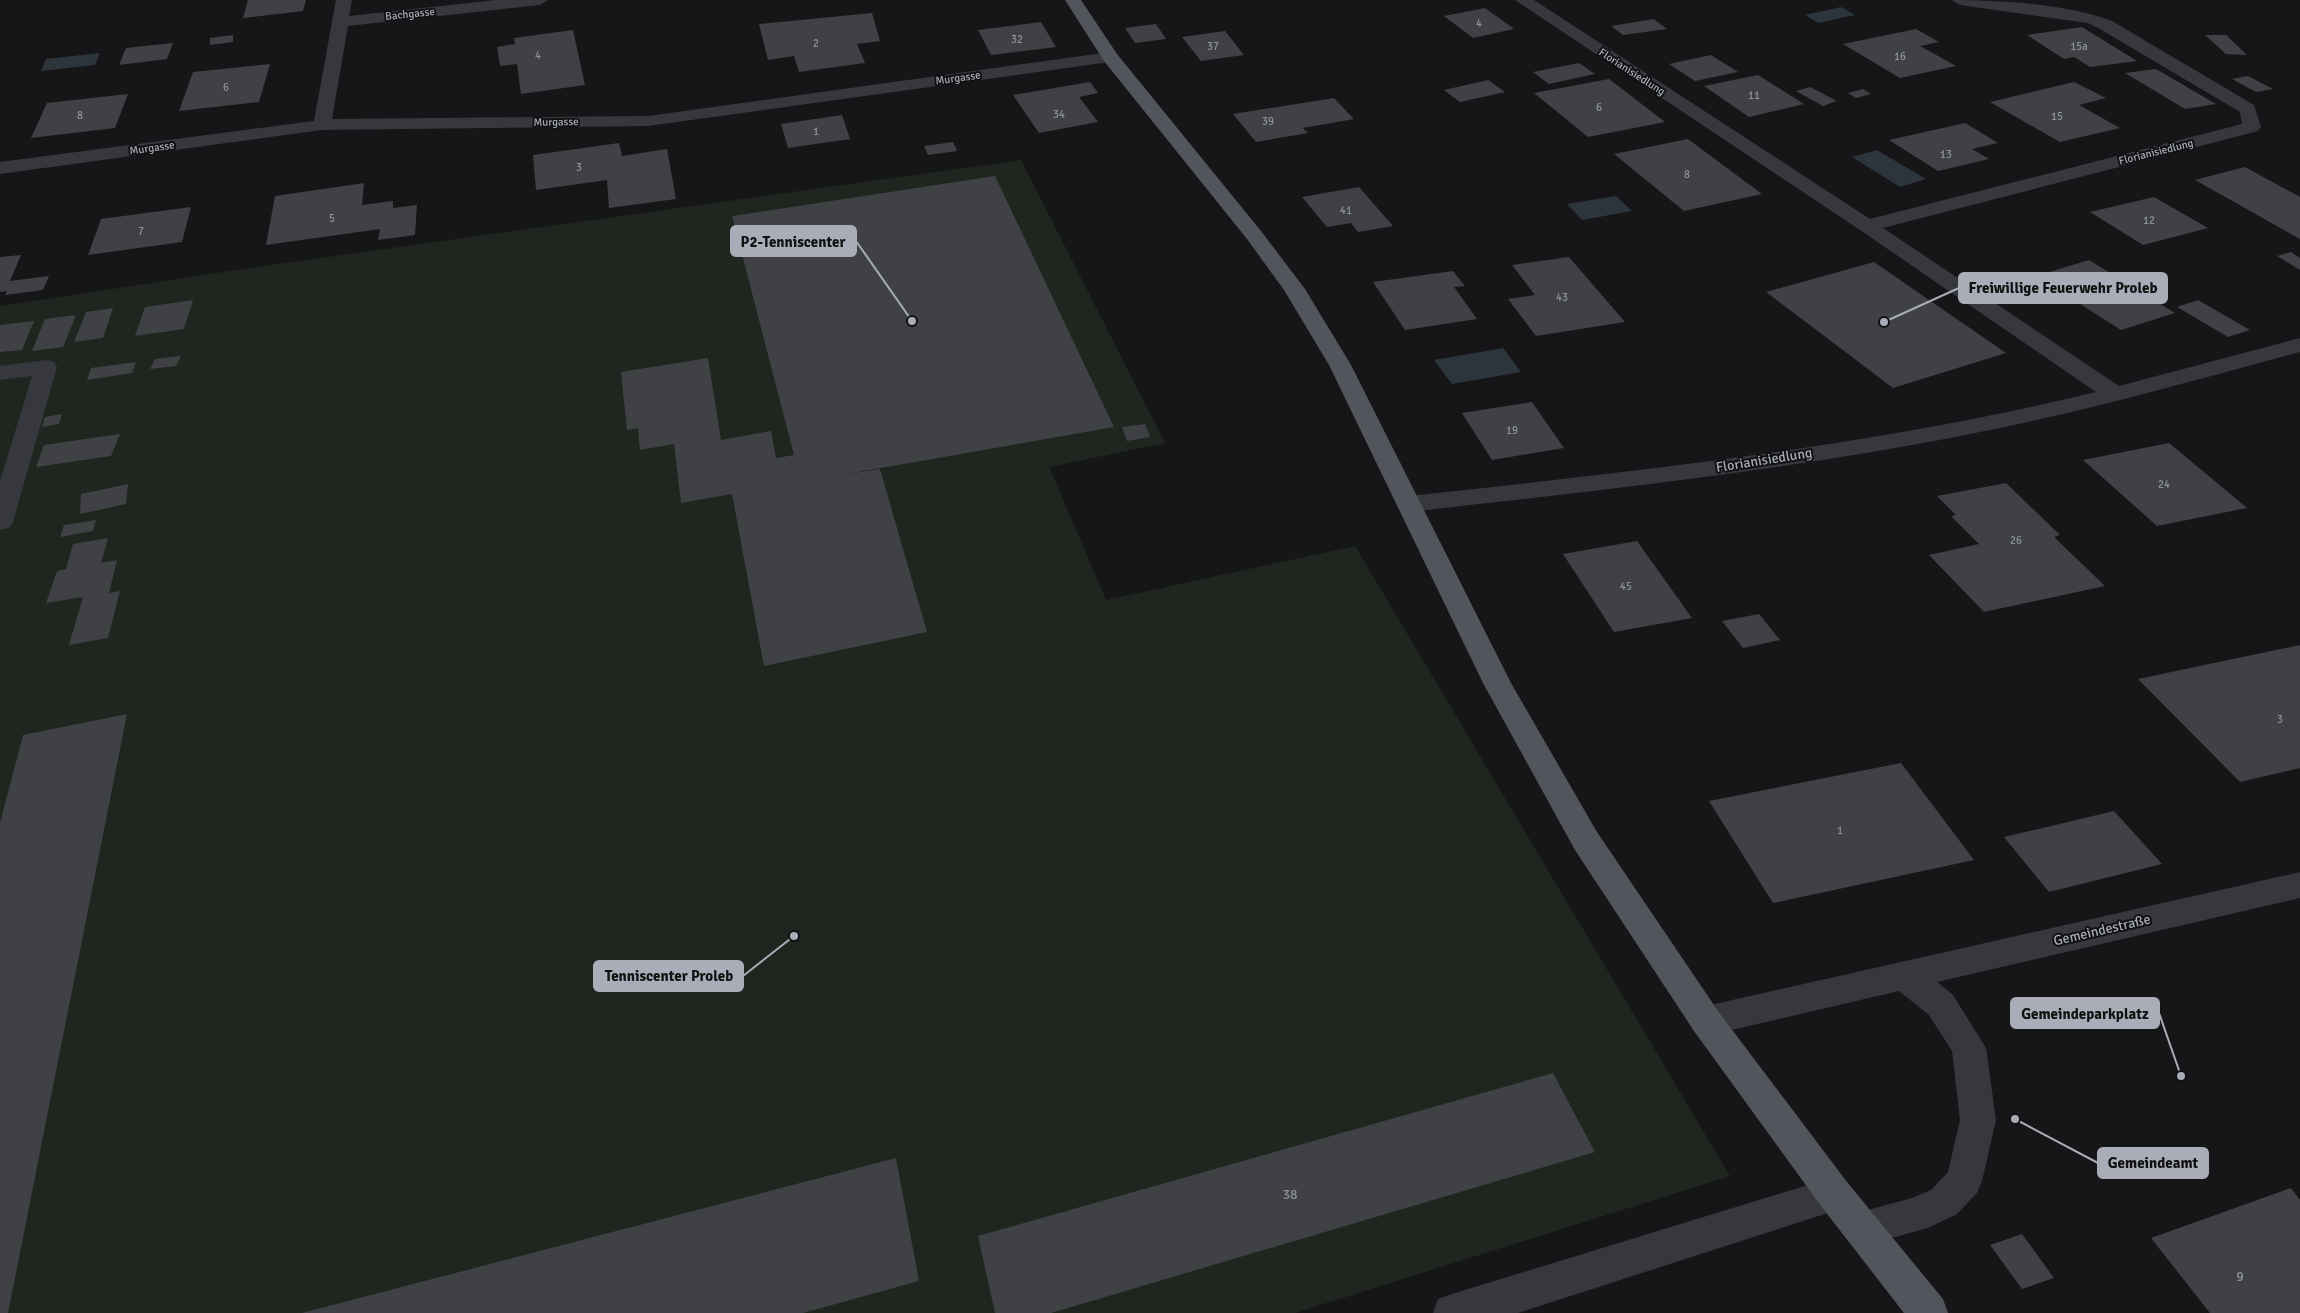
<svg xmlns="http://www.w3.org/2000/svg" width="2300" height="1313" font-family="Signika,sans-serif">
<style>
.green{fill:#1e261f}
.water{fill:#2c353c}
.building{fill:#404145}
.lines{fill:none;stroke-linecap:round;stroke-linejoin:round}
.minor{fill:#37383d;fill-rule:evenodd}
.major{fill:#53555c;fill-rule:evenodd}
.labels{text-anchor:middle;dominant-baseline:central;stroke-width:4;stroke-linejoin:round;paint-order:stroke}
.far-street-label{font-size:11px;fill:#a8adb8;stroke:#111113}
.number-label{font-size:11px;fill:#8e929b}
.street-label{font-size:14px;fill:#a8adb8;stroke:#111113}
.near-number-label{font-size:14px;fill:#8e929b}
.leader{fill:none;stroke:#a8adb8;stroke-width:2}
.callout-dot{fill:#a8adb8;stroke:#111113;stroke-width:2}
.callout{fill:#a8adb8;stroke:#a8adb8;stroke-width:2}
.callout-label{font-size:15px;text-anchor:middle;font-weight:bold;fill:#111}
</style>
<rect width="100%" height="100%" fill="#161618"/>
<!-- green -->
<path class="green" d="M 1021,160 L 1165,443 L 1049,467 L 1106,600 L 1355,546 L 1730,1176 L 1295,1313 L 0,1313 L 0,306 L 256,267 Z"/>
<!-- water -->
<g class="water">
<path d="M 1841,7 L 1855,15 L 1818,23 L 1805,15 Z"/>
<path d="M 100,53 L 95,65 L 41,71 L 46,59 Z"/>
<path d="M 1877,150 L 1926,179 L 1900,187 L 1852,157 Z"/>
<path d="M 1616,196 L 1632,211 L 1582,220 L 1567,204 Z"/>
<path d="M 1503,348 L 1521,372 L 1452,384 L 1434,360 Z"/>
</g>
<!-- building -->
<g class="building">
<path d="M 248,0 L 306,0 L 303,11 L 243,18 Z"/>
<path d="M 1485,8 L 1514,29 L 1473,38 L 1444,16 Z"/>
<path d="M 872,13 L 880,41 L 857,44 L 865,63 L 799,72 L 794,56 L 768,60 L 759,24 Z"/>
<path d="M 1654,19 L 1667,29 L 1623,35 L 1611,26 Z"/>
<path d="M 1041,22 L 1056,47 L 991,55 L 978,30 Z"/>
<path d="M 1156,24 L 1166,39 L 1135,43 L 1125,28 Z"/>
<path d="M 2082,27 L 2137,61 L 2090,67 L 2074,57 L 2064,59 L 2027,35 Z"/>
<path d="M 1916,29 L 1939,42 L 1920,46 L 1956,66 L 1900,78 L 1843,44 Z"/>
<path d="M 573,30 L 585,85 L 521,94 L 517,64 L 500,66 L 497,47 L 515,44 L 514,38 Z"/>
<path d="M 1225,31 L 1244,55 L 1201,61 L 1182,37 Z"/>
<path d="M 233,35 L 233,42 L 210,45 L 210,38 Z"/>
<path d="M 2205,35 L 2226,35 L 2247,55 L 2226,54 Z"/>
<path d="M 173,43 L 167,59 L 119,65 L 126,48 Z"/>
<path d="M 1711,55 L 1738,72 L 1695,81 L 1669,64 Z"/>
<path d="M 1579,63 L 1595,74 L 1549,84 L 1533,72 Z"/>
<path d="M 270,64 L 259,102 L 179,111 L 193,72 Z"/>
<path d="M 2156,69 L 2216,104 L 2185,109 L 2125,73 Z"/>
<path d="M 1758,75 L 1804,104 L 1749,117 L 1704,86 Z"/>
<path d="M 2248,76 L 2273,89 L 2256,92 L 2232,79 Z"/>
<path d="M 1609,79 L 1665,122 L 1588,137 L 1534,93 Z"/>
<path d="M 1488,80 L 1505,92 L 1460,102 L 1444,90 Z"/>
<path d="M 1090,82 L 1098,93 L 1079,97 L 1098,122 L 1039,133 L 1013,95 Z"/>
<path d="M 2074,82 L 2106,98 L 2079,105 L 2120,128 L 2060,142 L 1990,102 Z"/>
<path d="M 1810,87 L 1837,101 L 1823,106 L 1796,91 Z"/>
<path d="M 1863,89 L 1871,94 L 1856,98 L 1848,93 Z"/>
<path d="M 128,94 L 115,128 L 31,138 L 47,103 Z"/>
<path d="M 1334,98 L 1354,119 L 1303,128 L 1308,133 L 1256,142 L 1233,114 Z"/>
<path d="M 842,115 L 850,139 L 788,148 L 781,124 Z"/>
<path d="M 1965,123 L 1998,143 L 1972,149 L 1989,159 L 1938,171 L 1889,140 Z"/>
<path d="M 1688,139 L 1762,194 L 1684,211 L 1614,154 Z"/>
<path d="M 953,142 L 957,151 L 928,155 L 924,146 Z"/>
<path d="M 619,143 L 622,156 L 667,149 L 676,199 L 609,208 L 607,180 L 536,190 L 533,155 Z"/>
<path d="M 2245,167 L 2300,197 L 2300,239 L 2195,180 Z"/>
<path d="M 995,176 L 1114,427 L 841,475 L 880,469 L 927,632 L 764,666 L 732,494 L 681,503 L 674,444 L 640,450 L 638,428 L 627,430 L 621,372 L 708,358 L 721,440 L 771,431 L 776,458 L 794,455 L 732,216 Z"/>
<path d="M 364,183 L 362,205 L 393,201 L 393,208 L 417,205 L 415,235 L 378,240 L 380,229 L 266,245 L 275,196 Z"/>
<path d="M 1359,187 L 1393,226 L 1358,232 L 1351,223 L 1327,227 L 1302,197 Z"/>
<path d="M 2154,197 L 2208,228 L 2143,245 L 2090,212 Z"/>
<path d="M 191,207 L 182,242 L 88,255 L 101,219 Z"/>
<path d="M 2291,252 L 2300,258 L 2300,270 L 2277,256 Z"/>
<path d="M 21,255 L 10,281 L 49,276 L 43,290 L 5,295 L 7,291 L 0,292 L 0,257 Z"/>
<path d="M 1569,257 L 1625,322 L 1536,336 L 1508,299 L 1535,295 L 1512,265 Z"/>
<path d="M 2089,260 L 2175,313 L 2121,330 L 2036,276 Z"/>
<path d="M 1874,262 L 2006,353 L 1893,388 L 1766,292 Z"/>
<path d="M 1453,271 L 1465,286 L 1454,287 L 1477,319 L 1405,330 L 1373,282 Z"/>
<path d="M 193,300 L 184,329 L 135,336 L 145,307 Z"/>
<path d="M 2198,300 L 2250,330 L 2228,337 L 2177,307 Z"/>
<path d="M 113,308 L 103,338 L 74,342 L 86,312 Z"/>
<path d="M 76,315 L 63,347 L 32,351 L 45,319 Z"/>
<path d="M 34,321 L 22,350 L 0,352 L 0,325 Z"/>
<path d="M 181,356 L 176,366 L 150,369 L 155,359 Z"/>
<path d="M 136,362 L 132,373 L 87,380 L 91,368 Z"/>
<path d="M 1532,402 L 1564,448 L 1492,460 L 1462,413 Z"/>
<path d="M 62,414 L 59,424 L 42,427 L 45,417 Z"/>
<path d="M 1145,424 L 1150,437 L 1127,441 L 1122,427 Z"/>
<path d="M 120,434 L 111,456 L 36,467 L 44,445 Z"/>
<path d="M 2169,443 L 2247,508 L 2157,526 L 2083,460 Z"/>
<path d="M 2006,483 L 2060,535 L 2054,537 L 2105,586 L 1984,612 L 1929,555 L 1979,544 L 1951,516 L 1956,515 L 1937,496 Z"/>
<path d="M 128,484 L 126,504 L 80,514 L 81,494 Z"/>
<path d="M 96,520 L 93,531 L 60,537 L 64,525 Z"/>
<path d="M 108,538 L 101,563 L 117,560 L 109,593 L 120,591 L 108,638 L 69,645 L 83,597 L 46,603 L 57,571 L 66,569 L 73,544 Z"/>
<path d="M 1637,541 L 1692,618 L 1614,632 L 1563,554 Z"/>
<path d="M 1759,614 L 1780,640 L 1743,648 L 1722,621 Z"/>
<path d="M 2300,645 L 2300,768 L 2240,782 L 2138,679 Z"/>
<path d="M 127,714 L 8,1313 L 0,1313 L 0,823 L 23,735 Z"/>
<path d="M 1901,763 L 1974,860 L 1773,903 L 1709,801 Z"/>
<path d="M 2114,811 L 2162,864 L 2049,892 L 2004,837 Z"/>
<path d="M 1553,1073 L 1595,1152 L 1051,1313 L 995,1313 L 978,1236 Z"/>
<path d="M 896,1158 L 919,1281 L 803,1313 L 302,1313 Z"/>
<path d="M 2291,1188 L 2300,1200 L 2300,1313 L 2210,1313 L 2151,1238 Z"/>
<path d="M 2022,1234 L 2054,1278 L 2022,1289 L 1990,1245 Z"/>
</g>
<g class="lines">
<!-- minor -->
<g class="minor">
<path d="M 336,0 L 352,0 L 349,16 L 496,0 L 548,0 L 540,5 L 348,26 L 332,119 L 648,116 L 1110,52 L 1116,53 L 1119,57 L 1116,61 L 1110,62 L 648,126 L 322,130 L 0,174 L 0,162 L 314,121 Z"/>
<path d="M 1515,0 L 1534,0 L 1870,219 L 2242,124 L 2240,112 L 2100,29 L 2088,23 L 1960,5 L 1952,0 C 1998,0 2069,4 2112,21 L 2254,105 L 2261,127 L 2258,131 L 1883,228 L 2119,386 L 2300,338 L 2300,352 C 2199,379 2098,408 1995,429 C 1802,469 1605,490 1409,512 L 1400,510 L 1397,504 L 1400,498 L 1409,496 C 1639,471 1871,447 2096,392 L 1860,230 Z"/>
<path d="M 46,360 L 54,362 L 57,367 L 13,522 L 9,528 L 0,530 L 0,481 L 32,376 L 0,380 L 0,366 Z"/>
<path d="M 2300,872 L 2300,898 L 1937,982 L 1953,995 L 1986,1048 L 1996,1120 L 1982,1181 L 1977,1193 L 1957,1214 L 1928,1228 L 1862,1246 L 1849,1241 L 1843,1228 L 1849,1215 L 1912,1198 L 1931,1190 L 1948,1172 L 1960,1120 L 1952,1051 L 1929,1015 L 1899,991 L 1706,1036 L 1694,1031 L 1689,1021 L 1694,1011 L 1706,1006 Z"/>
<path d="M 1834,1177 L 1847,1182 L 1852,1194 L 1847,1206 L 1834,1211 L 1518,1313 L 1433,1313 L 1438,1299 L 1452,1294 Z"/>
</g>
<!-- major -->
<path class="major" d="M 1065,0 L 1081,0 L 1117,54 L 1261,231 L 1305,289 L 1351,365 L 1511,683 L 1597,832 L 1718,1011 L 1847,1182 L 1943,1299 L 1948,1313 L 1904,1313 L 1821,1206 L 1694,1031 L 1575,850 L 1483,683 L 1329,365 L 1284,290 L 1247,239 L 1104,61 Z"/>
</g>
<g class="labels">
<!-- far-street labels -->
<g class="far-street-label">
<text transform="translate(410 14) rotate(-6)">Bachgasse</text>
<text transform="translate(1632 72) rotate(33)">Florianisiedlung</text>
<text transform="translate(958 78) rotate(-8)">Murgasse</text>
<text transform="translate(556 122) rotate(-1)">Murgasse</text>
<text transform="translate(152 148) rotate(-8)">Murgasse</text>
<text transform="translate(2156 152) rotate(-14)">Florianisiedlung</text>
</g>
<!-- number labels -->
<g class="number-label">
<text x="1479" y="23">4</text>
<text x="1017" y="39">32</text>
<text x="816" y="43">2</text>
<text x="1213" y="46">37</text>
<text x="2079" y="46">15a</text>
<text x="538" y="55">4</text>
<text x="1900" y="56">16</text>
<text x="226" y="87">6</text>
<text x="1754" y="95">11</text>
<text x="1599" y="107">6</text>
<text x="1059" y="114">34</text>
<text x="80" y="115">8</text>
<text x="2057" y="116">15</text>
<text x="1268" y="121">39</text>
<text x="816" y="131">1</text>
<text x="1946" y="154">13</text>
<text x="579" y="167">3</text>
<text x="1687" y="174">8</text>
<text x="1346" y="210">41</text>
<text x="332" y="218">5</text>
<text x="2149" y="220">12</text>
<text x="141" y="231">7</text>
<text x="1562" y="297">43</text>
<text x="1512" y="430">19</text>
<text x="2164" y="484">24</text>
<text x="2016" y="540">26</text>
<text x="1626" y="586">45</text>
<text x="2280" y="719">3</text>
<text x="1840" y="830">1</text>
</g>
<!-- street labels -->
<g class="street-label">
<text transform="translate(1764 460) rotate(-9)">Florianisiedlung</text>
<text transform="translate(2102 930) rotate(-13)">Gemeindestraße</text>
</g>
<!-- near-number labels -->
<g class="near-number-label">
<text x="1290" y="1194">38</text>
<text x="2240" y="1276">9</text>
</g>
</g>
<!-- callouts -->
<path class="leader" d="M912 321L856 241M1884 322L1959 288M794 936L743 976M2181 1076L2159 1013M2015 1119L2098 1163"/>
<g class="callout-dot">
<circle cx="912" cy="321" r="5"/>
<circle cx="1884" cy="322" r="5"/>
<circle cx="794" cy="936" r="5"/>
<circle cx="2181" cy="1076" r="5"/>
<circle cx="2015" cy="1119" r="5"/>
</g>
<g class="callout">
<rect x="731" y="226" width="125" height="30" rx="5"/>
<rect x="1959" y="273" width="208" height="30" rx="5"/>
<rect x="594" y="961" width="149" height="30" rx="5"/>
<rect x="2011" y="998" width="148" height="30" rx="5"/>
<rect x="2098" y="1148" width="110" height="30" rx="5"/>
</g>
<g class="callout-label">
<text x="793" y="247">P2-Tenniscenter</text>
<text x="2063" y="293">Freiwillige Feuerwehr Proleb</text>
<text x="669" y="981">Tenniscenter Proleb</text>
<text x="2085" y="1019">Gemeindeparkplatz</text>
<text x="2153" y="1168">Gemeindeamt</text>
</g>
</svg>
